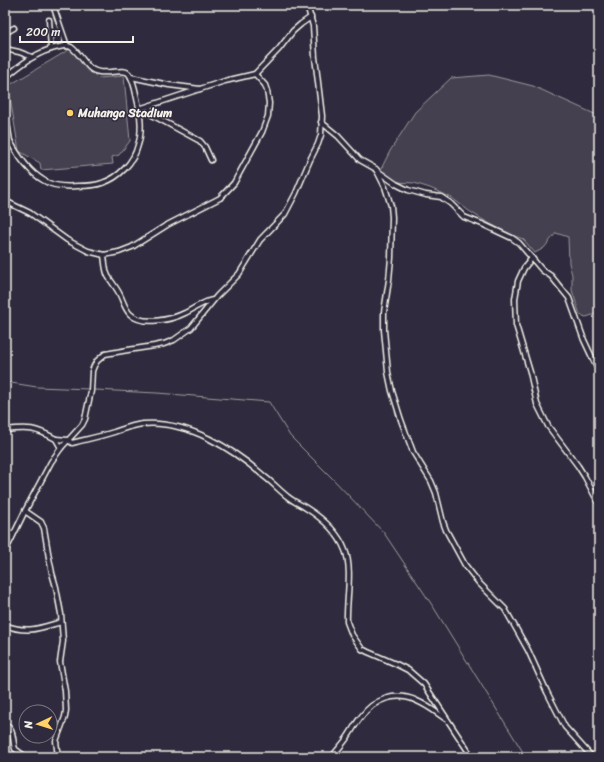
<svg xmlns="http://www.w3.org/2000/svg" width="604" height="762" font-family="Sriracha,sans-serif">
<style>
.green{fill:#454050;stroke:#9c989c}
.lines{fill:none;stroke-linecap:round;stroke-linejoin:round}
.stream{stroke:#a19ea0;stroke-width:1}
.minor-casing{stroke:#f4f1e8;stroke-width:7}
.minor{stroke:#2f2a3d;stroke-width:4}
.poi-dot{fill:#ffd166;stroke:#2f2a3d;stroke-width:1.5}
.labels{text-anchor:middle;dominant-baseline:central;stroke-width:3;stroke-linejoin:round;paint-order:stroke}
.poi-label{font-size:12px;font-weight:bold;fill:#f4f1e8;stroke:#2f2a3d;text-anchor:start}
</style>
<rect width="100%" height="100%" fill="#2f2a3d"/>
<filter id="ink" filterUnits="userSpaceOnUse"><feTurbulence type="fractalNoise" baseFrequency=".025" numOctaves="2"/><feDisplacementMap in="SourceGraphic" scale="8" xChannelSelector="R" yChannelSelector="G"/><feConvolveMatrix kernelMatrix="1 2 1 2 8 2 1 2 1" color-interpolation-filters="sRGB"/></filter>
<g filter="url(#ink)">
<!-- green -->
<g class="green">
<path d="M 70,49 L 98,78 L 124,76 L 130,141 L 119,155 L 112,157 L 113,164 L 41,170 L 40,163 L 19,151 L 8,86 Z"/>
<path d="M 489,75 L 533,86 L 599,116 L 599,313 L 586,317 L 580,315 L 572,290 L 572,275 L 569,263 L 568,237 L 556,233 L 544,248 L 535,253 L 523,239 L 509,234 L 485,221 L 469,211 L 452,198 L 430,188 L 414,183 L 396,182 L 379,173 L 390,151 L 415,112 L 451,78 Z"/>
</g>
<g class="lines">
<!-- stream -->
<g class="stream">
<path d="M 5,382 L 37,387 L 88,389"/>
<path d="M 95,390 L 157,393 L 269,402 L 290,436 L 333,479 L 384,533 L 434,608 L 526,757"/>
</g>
<defs>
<g id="minor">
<path d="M 53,5 L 67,46"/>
<path d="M 49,20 L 51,49"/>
<path d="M 5,33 L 14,28"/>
<path d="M 5,49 L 19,52 L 32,57"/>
<path d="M 131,77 L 169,85 L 200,89 L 225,81 L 255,74 L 279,49 L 293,31 L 301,24 L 311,17"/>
<path d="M 5,78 C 21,64 38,51 59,47 C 63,46 67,45 71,47 C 78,52 83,61 89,67 C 101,79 123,66 129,74 C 134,80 136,95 138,103 C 141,115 142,134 138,145 C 134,162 119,178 102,183 C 94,186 86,186 78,186 C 66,187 53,187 43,180 C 28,171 18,156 10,141"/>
<path d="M 149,106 L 152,115 L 200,141 L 205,147 L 211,160"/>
<path d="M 139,109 L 200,89"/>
<path d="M 5,110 L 10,141 L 5,142"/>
<path d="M 321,122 L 338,136 L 360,160 L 376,169 L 385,187 L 391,206 L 392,217 L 391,258 L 389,280 L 384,312 L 384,330 L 388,372 L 392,391 L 401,420 L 413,452 L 431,481 L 436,493 L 443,522 L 446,530 L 465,565 L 479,583 L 505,609 L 528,650 L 547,692 L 565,727 L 592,757"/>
<path d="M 376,170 L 396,184 L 408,190 L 426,195 L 441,197 L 450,203 L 464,217 L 482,224 L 512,238 L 519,243 L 542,270 L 551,276 L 569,298 L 584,340 L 599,372"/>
<path d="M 5,201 L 30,213 L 67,240 L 88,251 L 104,255 L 119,252 L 132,247 L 167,225 L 220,198 L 234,183 L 262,132 L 268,116 L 269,103 L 267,91 L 265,85 L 255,74"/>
<path d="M 104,255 C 105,262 105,270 108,276 C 112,283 117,288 120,295 C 123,301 125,309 130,314 C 142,326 171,320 185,313 C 194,309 204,301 213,300"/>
<path d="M 532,258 L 524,268 L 518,281 L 515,299 L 516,325 L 530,372 L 537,404 L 548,426 L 578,466 L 585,477 L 599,504"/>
<path d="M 5,430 C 29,427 35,428 56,439 L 61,448"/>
<path d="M 56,439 L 68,440 L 72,443 L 76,442 C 88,439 101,436 114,432 C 123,429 133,425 143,424 C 188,420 233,449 265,477 C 273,483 280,491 288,497 C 294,502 300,504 306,508 C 322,518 338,532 345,550 C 353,569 346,601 347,622 L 352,635 L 362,649 L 368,652 L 396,664 L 408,670 L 424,684 L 472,757"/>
<path d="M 25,511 L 41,522 L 44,528 L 49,558 L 52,573 L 56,587 L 61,614 L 63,641 L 60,662 L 65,691 L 66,710 L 65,717 L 56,741 L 58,757"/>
<path d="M 5,530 L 13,535"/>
<path d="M 5,550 L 9,544 L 25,511 L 51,462 L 61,448 L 82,425 L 85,419 L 91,391 L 92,371 L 94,366 L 97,361 L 105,354 L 128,350 L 154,346 L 164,344 L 174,340 L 191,328 L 217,296 L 239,274 L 260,240 L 285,214 L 296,193 L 310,160 L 318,144 L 321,135 L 322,116 L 315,57 L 313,26 L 307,5"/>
<path d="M 5,625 C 27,634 40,628 61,622"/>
<path d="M 5,724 C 15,731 12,738 15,749 L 26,757"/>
<path d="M 332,757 C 337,750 344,743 349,735 C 353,729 356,723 361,717 C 374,699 396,691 417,701 C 427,705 437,713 446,719"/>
</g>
</defs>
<!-- minor casing -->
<use href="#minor" class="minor-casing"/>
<!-- minor -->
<use href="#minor" class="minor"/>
</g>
</g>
<!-- markers -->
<circle class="poi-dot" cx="70" cy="113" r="4"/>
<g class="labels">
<!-- poi labels -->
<g class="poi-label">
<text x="78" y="113">Muhanga Stadium</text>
</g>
</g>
<!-- margin -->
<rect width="604" height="762" fill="none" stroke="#2f2a3d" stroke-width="20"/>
<rect x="10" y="10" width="584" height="742" fill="none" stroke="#f4f1e8" stroke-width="1.5" filter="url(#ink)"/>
<!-- north arrow -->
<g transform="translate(38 724) rotate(266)"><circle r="19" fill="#2f2a3d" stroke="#7e7a81"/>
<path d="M0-3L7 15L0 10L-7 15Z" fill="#ffd166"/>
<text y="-6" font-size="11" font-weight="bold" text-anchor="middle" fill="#f4f1e8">N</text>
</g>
<!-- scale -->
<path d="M20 36v6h113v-6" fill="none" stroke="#f4f1e8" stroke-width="2"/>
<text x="26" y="36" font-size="12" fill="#f4f1e8" stroke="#2f2a3d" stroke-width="3" paint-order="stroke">200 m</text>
</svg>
